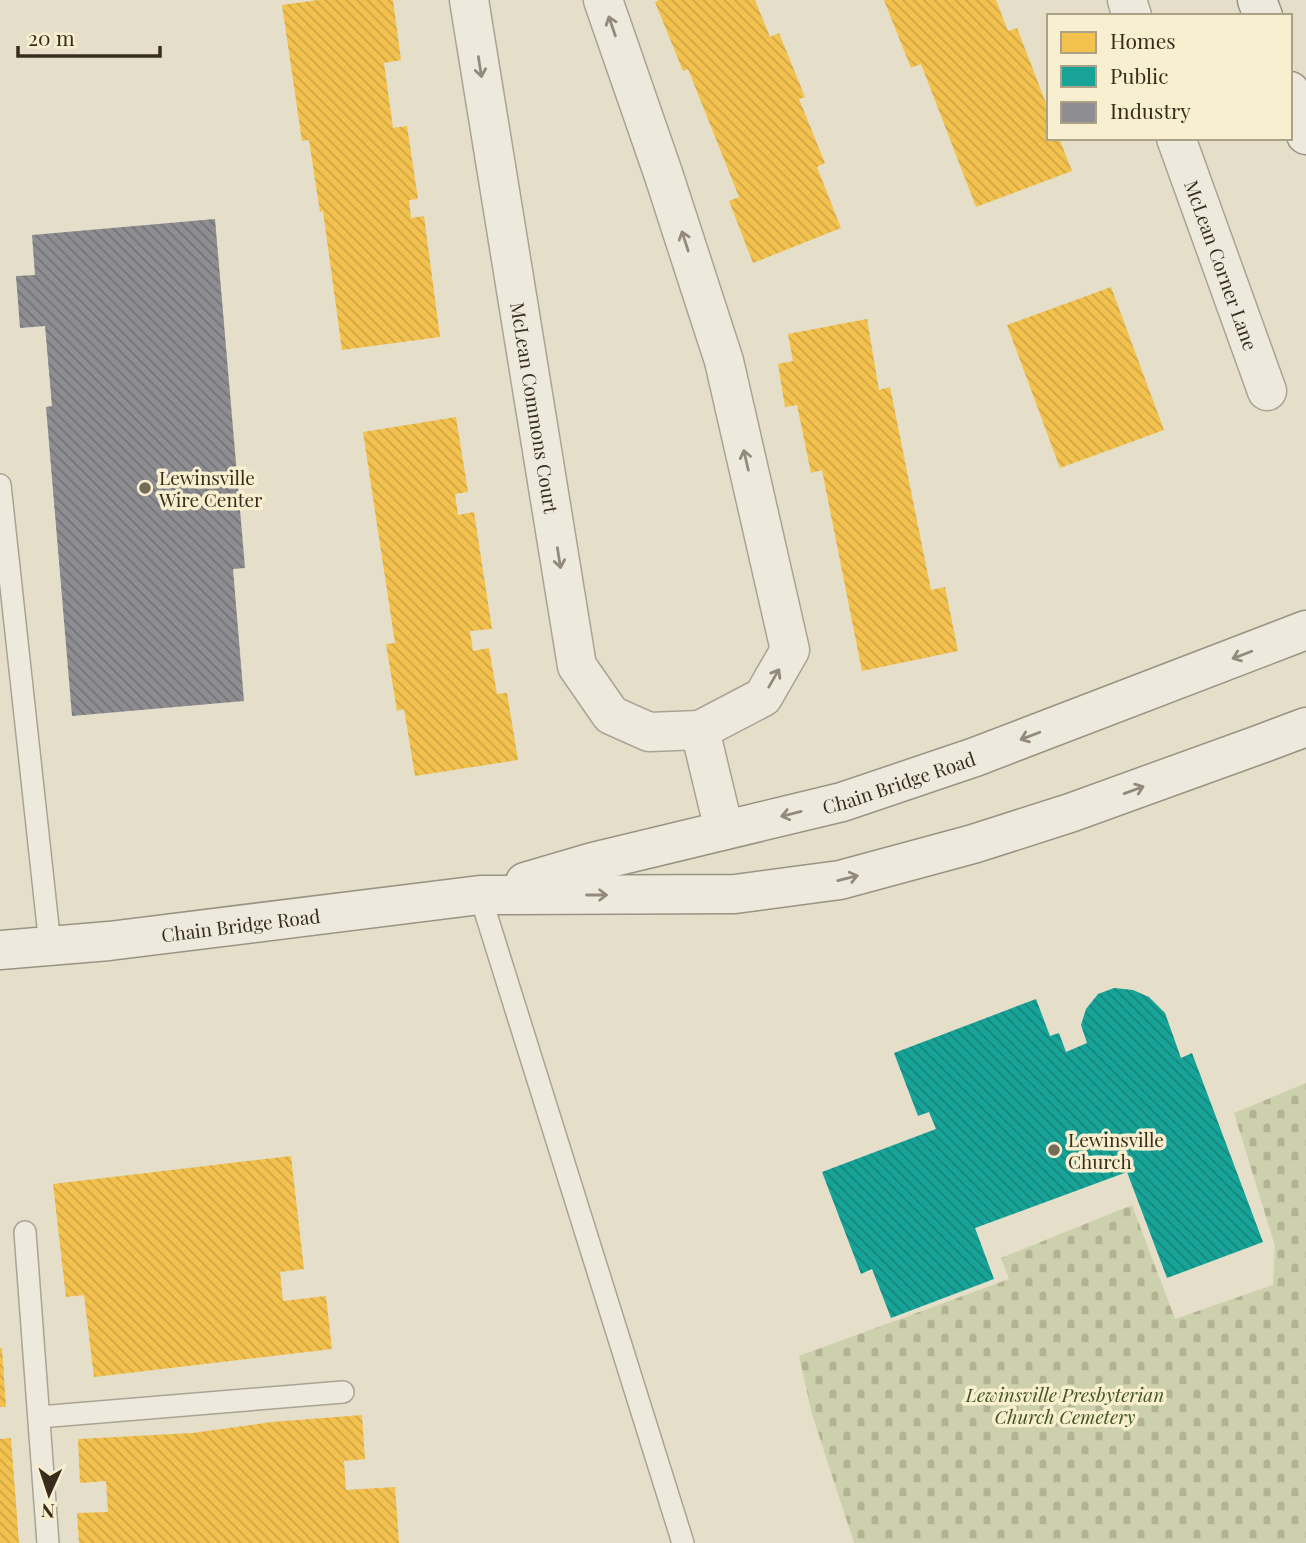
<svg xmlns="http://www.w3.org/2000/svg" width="1306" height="1543" font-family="'Playfair Display',serif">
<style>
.cemetery{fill:url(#cemetery-stones)}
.homes{fill:url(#homes-back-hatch)}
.public{fill:url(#public-back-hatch)}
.industry{fill:url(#industry-back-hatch)}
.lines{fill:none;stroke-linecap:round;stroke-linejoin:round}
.service-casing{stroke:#aaa394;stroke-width:24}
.minor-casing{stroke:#aaa394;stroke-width:41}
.secondary-casing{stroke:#9a9384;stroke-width:41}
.service{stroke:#ede9dd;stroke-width:21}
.minor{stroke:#ede9dd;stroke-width:38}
.secondary{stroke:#ede9dd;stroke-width:38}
.oneway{stroke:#938a7c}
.poi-dot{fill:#756b59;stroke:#f7efcf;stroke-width:2.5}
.labels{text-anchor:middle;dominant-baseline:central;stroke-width:7;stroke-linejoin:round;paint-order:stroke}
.street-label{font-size:19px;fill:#392c1c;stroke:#f7efcf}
.poi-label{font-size:19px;fill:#392c1c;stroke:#f7efcf;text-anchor:start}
.park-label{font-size:19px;font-style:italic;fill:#455721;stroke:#f7efcf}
</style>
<defs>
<pattern id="cemetery-stones" width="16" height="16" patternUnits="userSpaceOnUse" patternTransform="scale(1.75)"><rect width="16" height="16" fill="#cdd0ac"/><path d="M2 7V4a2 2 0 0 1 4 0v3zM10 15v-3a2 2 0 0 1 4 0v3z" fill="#b1b393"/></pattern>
<pattern id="homes-back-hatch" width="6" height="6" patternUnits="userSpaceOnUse" patternTransform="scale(1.75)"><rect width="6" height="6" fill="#f2c14e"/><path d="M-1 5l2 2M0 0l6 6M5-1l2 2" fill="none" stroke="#d0a644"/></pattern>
<pattern id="public-back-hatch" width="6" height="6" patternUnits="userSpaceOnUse" patternTransform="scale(1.75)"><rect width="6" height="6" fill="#17a398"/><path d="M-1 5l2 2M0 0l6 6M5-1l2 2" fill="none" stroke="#16857b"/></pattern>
<pattern id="industry-back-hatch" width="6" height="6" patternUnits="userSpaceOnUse" patternTransform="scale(1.75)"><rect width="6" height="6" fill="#8d8d92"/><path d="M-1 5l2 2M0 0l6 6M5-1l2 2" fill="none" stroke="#747376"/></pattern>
</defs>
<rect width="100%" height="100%" fill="#e5dfca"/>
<!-- cemetery -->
<path class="cemetery" d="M 1306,1083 L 1306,1543 L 854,1543 L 812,1414 L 799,1356 L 1009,1279 L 1001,1258 L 1132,1205 L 1175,1319 L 1273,1285 L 1275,1246 L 1234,1113 Z"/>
<!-- homes -->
<g class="homes">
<path d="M 318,0 L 393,0 L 401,60 L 384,63 L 393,128 L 407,126 L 418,199 L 409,200 L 411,218 L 424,216 L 440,337 L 342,350 L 323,211 L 320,212 L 309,140 L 302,141 L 282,5 Z"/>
<path d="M 659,0 L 755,0 L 770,37 L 779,33 L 805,97 L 799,99 L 825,163 L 817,167 L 841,228 L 753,263 L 729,201 L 739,197 L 688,69 L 683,71 L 655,2 Z"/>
<path d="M 884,0 L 996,0 L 1008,31 L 1017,28 L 1049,111 L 1049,138 L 1059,138 L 1072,171 L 976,207 L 921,64 L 911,68 Z"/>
<path d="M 1111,287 L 1164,430 L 1060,468 L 1007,325 Z"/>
<path d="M 867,319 L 879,390 L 890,387 L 931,590 L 945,587 L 958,651 L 862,671 L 822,470 L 811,473 L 797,405 L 785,407 L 778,364 L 793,361 L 788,334 Z"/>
<path d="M 456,417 L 468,492 L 455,494 L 458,515 L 474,512 L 492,629 L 470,631 L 473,651 L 489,648 L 497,694 L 507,693 L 518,760 L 415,776 L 404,709 L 397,711 L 386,644 L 395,643 L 363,432 Z"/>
<path d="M 291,1156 L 304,1269 L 280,1272 L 283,1301 L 326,1296 L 332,1349 L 94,1377 L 84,1295 L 66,1297 L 53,1184 Z"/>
<path d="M 0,1348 L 2,1348 L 6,1407 L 0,1407 Z"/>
<path d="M 362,1415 L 365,1459 L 344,1461 L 346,1490 L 395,1487 L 399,1543 L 79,1543 L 77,1513 L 108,1512 L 106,1481 L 80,1483 L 78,1439 L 192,1433 L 272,1422 Z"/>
<path d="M 11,1438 L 19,1543 L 0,1543 L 0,1439 Z"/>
</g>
<!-- public -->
<path class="public" d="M 1114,988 L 1133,990 L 1149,997 L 1165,1013 L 1181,1058 L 1192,1053 L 1263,1242 L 1167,1278 L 1127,1172 L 975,1228 L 994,1279 L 891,1318 L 872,1269 L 861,1274 L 822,1172 L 936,1129 L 929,1112 L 918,1116 L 894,1053 L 1036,999 L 1050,1036 L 1059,1033 L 1066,1052 L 1087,1043 L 1081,1025 L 1086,1009 L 1098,994 Z"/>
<!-- industry -->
<path class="industry" d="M 215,219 L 245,568 L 233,569 L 244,701 L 72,716 L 46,407 L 52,406 L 45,326 L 20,328 L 16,276 L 35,275 L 32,235 Z"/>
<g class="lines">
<defs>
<g id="service">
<path d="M 0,485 L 50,945"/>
<path d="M 480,895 L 683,1543"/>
<path d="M 25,1232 L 48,1543"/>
<path d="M 39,1417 L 343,1392"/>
</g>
<g id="minor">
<path id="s1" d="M 469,0 L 577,666 L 611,715 L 649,732 L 700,730 L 763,697 L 790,650 L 724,361 L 663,173 L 603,0"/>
<path d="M 1127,0 L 1132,16"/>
<path id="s2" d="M 1176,138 L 1267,391"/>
<path d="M 700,730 L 724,830"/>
</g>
<g id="secondary">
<path d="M 1257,0 L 1263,16"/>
<path d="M 1290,91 L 1306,135"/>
<path id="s3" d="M 525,882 L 593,862 L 842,802 L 975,757 L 1306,630"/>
<path id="s4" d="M 0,950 L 109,941 L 480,895 L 735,894 L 840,880 L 973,844 L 1070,813 L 1258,745 L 1306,727"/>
</g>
</defs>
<!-- service casing -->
<use href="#service" class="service-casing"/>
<!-- minor casing -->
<use href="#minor" class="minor-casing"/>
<!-- secondary casing -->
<use href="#secondary" class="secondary-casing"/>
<!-- service -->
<use href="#service" class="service"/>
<!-- minor -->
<use href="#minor" class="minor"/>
<!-- secondary -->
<use href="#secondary" class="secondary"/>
</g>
<!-- one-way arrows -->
<defs><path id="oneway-shaft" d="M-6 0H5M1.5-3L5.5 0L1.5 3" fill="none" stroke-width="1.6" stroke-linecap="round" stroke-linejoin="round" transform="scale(1.75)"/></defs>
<g class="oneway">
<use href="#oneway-shaft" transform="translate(612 26) rotate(-109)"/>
<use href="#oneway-shaft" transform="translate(480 67) rotate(81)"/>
<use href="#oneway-shaft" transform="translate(685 241) rotate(-108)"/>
<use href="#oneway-shaft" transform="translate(746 460) rotate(-103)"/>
<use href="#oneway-shaft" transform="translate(559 558) rotate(81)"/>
<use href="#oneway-shaft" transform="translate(1242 655) rotate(159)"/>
<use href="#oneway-shaft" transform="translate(774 678) rotate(-60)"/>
<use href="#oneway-shaft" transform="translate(1030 736) rotate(159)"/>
<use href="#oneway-shaft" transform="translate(1134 790) rotate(-20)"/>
<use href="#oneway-shaft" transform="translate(791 814) rotate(166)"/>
<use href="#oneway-shaft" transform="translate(848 878) rotate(-14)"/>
<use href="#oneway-shaft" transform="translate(597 895)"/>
</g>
<!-- markers -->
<g class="poi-dot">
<circle cx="145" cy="488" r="7"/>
<circle cx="1054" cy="1150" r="7"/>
</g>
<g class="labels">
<!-- street labels -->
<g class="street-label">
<text stroke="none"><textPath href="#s2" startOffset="135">McLean Corner Lane</textPath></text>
<text stroke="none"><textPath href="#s1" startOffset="413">McLean Commons Court</textPath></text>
<text stroke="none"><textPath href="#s3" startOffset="387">Chain Bridge Road</textPath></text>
<text stroke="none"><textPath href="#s4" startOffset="242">Chain Bridge Road</textPath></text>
</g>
<!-- poi labels -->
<g class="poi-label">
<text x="159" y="477">Lewinsville<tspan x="159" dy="22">Wire Center</tspan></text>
<text x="1068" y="1139">Lewinsville<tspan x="1068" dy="22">Church</tspan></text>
</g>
<!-- park labels -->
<g class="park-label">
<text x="1065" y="1394">Lewinsville Presbyterian<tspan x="1065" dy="22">Church Cemetery</tspan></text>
</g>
</g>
<!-- legend -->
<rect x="1047" y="14" width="245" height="126" fill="#f7efcf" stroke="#aba187" stroke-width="2"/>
<rect x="1061" y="32" width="35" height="21" fill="#f2c14e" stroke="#aba187" stroke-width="2"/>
<text x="1110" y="49" font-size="21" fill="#392c1c">Homes</text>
<rect x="1061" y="66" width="35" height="21" fill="#17a398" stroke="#aba187" stroke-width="2"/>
<text x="1110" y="84" font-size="21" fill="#392c1c">Public</text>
<rect x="1061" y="102" width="35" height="21" fill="#8d8d92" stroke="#aba187" stroke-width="2"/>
<text x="1110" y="119" font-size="21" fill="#392c1c">Industry</text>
<!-- north arrow -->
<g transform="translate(49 1494) rotate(183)" stroke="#f7efcf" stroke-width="5" paint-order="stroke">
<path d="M0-5L12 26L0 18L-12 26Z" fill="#392c1c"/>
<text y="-10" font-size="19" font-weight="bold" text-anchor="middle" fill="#392c1c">N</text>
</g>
<!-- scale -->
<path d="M18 46v10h142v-10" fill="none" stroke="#392c1c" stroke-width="3.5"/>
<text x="28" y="46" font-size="21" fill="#392c1c" stroke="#f7efcf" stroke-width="5" paint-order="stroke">20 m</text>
</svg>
